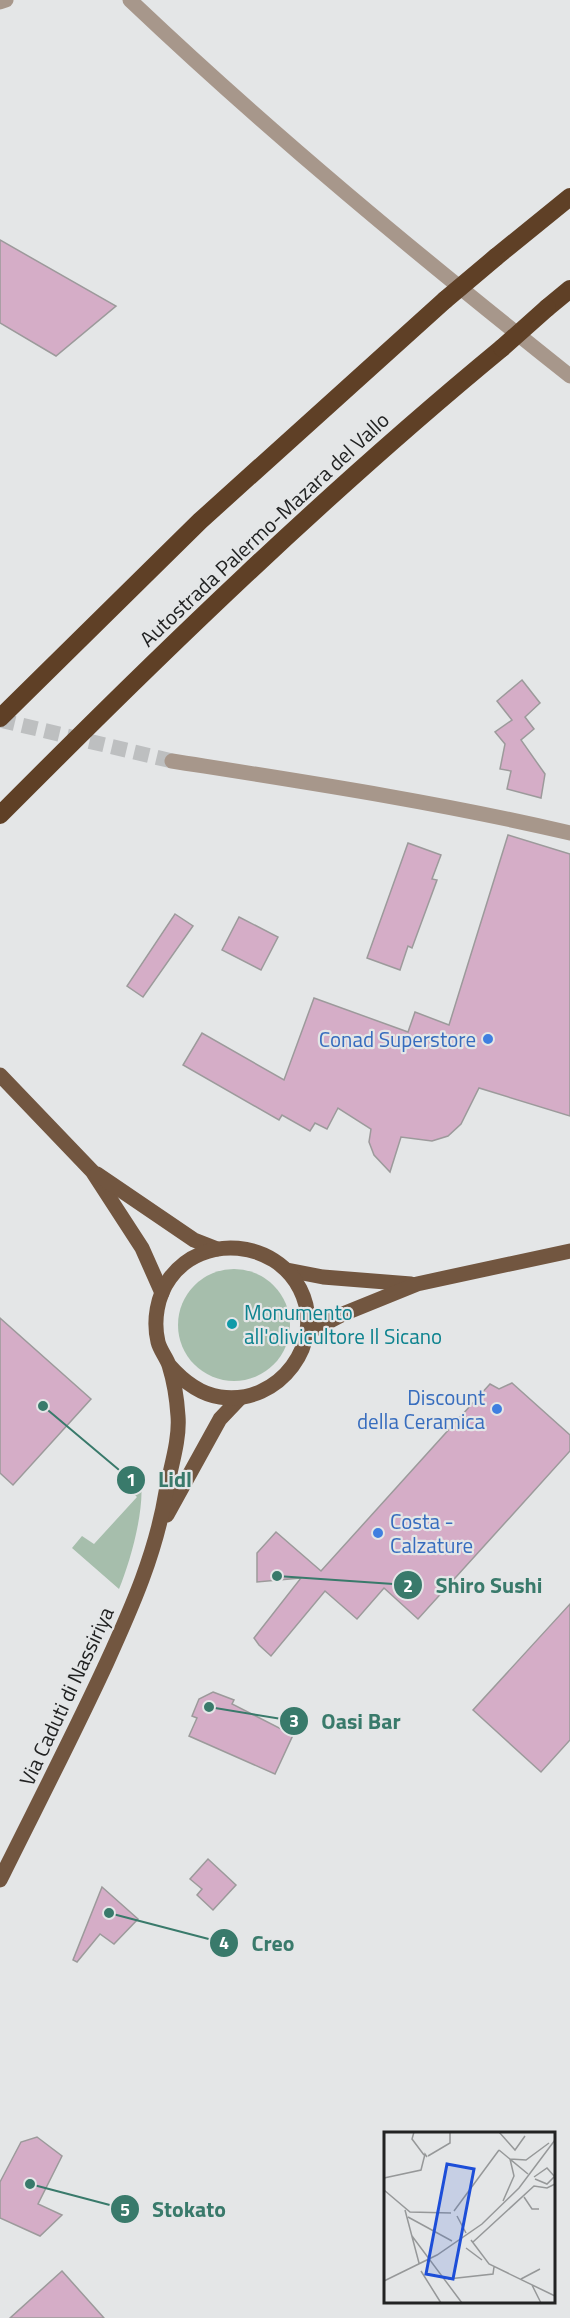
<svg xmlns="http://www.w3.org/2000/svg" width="570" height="2318" font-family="'Titillium Web',sans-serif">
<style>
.green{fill:#a6beac}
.building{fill:#d5adc7;stroke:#9c9a9b;stroke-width:1.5}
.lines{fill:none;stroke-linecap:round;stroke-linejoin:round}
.minor-tunnel{stroke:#bdbfc0;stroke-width:15;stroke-dasharray:15 8;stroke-linecap:butt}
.minor{stroke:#a7978b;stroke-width:15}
.major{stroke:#725640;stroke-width:15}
.highway{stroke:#5f4026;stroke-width:18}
.highway-bridge{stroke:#5f4026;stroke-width:18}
.shop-dot{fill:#3f7fe0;stroke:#e4e6e7;stroke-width:2}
.culture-dot{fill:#0f9aa8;stroke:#e4e6e7;stroke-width:2}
.labels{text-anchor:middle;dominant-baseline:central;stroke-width:4.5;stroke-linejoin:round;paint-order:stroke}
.street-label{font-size:21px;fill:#222323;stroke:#e4e6e7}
.shop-label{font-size:21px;fill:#366cbe;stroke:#e4e6e7;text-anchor:end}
.culture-label{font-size:21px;fill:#0d838f;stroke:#e4e6e7;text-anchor:start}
.inset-road{fill:none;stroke:#969899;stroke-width:1.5}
.view{fill:#1d4ed8;fill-opacity:0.15;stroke:#1d4ed8;stroke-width:3}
.inset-edge{fill:none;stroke:#222323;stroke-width:3}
.leader{fill:none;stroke:#397a6b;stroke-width:2}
.callout-dot{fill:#397a6b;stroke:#e4e6e7;stroke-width:2}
.mark-label{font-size:18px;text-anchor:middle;font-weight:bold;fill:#fff}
.callout-label{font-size:22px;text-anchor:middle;font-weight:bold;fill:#397a6b;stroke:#e4e6e7;stroke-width:4.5;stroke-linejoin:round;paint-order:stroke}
</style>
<rect width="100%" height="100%" fill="#e4e6e7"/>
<!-- green -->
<g class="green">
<circle cx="234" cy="1325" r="56"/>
<path d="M 139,1471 C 148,1500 131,1560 119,1589 L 72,1548 L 82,1536 L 94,1544 L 137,1497 L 124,1484 Z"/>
</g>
<!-- building -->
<g class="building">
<path d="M 0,240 L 116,306 L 56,356 L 0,323 Z"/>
<path d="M 522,680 L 540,703 L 525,717 L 534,729 L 521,740 L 545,774 L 541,798 L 507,789 L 511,771 L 500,769 L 505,744 L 495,732 L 512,720 L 497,701 Z"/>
<path d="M 508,835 L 570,854 L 570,1116 L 479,1088 L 461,1124 L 448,1136 L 432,1141 L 401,1137 L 390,1172 L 374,1155 L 369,1142 L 371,1129 L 338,1108 L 327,1129 L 315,1123 L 310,1131 L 282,1115 L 279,1120 L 183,1065 L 202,1033 L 284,1080 L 314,998 L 408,1032 L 415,1012 L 449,1025 Z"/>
<path d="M 408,843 L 441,855 L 432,879 L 437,880 L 412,948 L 408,946 L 400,970 L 367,958 Z"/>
<path d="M 175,914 L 193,926 L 143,997 L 127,986 Z"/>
<path d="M 239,917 L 278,937 L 261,970 L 222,950 Z"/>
<path d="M 0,1318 L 91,1399 L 13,1485 L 0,1473 Z"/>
<path d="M 512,1383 L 570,1435 L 570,1451 L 418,1619 L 384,1588 L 357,1619 L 325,1591 L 271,1656 L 259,1645 L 254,1638 L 301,1578 L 257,1582 L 257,1553 L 276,1532 L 321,1571 L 490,1384 L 499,1389 Z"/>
<path d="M 570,1604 L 570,1740 L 541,1772 L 473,1710 Z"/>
<path d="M 213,1692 L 234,1700 L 232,1704 L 293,1735 L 275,1774 L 189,1736 L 197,1718 L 192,1716 L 199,1699 Z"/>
<path d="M 208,1859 L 236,1885 L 213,1910 L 197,1895 L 202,1889 L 190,1879 Z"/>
<path d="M 102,1887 L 138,1919 L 114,1944 L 100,1934 L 77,1962 L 73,1960 Z"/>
<path d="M 37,2137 L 62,2156 L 38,2204 L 62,2215 L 40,2236 L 0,2218 L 0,2182 L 21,2142 Z"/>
<path d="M 62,2271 L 104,2318 L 10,2318 Z"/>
</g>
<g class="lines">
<!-- minor-tunnel -->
<path class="minor-tunnel" d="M 0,720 L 172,761"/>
<!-- minor -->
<g class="minor">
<path d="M 130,0 C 271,134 418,255 570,376"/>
<path d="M 0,2 L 6,0"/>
<path d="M 172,761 C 305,782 438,802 570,833"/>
</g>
<!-- major -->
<g class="major">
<path d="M 0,1075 L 92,1171 L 142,1248 L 162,1293"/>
<path d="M 97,1174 L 194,1240 L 217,1249"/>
<path d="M 287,1270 L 323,1277 L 411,1284"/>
<path d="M 307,1333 L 343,1314 L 417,1284 L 570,1251"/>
<path d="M 167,1515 L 220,1419 L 240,1398"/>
<path d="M 0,1880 C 36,1807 73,1736 107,1662 C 132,1607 156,1553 166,1492 C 170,1469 180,1440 178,1416 C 177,1400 174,1381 169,1365 C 166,1357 160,1350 158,1342 C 153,1321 157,1296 170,1278 C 203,1233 275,1240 300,1289 C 327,1342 279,1406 220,1397 C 199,1394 183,1381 169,1365"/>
</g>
<!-- highway -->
<g class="highway">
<path d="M 496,257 L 570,197"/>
<path d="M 547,308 L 570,289"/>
<path d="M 0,718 L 200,521 L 445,300"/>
<path d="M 0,815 C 161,653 325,494 502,348"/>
</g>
<!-- highway-bridge -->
<g class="highway-bridge">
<path d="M 445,300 L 496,257"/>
<path d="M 502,348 L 547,308"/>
</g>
</g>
<!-- markers -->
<g class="shop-dot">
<circle cx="488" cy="1039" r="6"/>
<circle cx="497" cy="1409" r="6"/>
<circle cx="378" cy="1533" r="6"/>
</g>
<circle class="culture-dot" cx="232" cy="1324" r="6"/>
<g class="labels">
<!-- street labels -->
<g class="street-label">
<text transform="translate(264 529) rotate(-43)">Autostrada Palermo-Mazara del Vallo</text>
<text transform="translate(66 1696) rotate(-65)">Via Caduti di Nassiriya</text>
</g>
<!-- shop labels -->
<g class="shop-label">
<text x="476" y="1039">Conad Superstore</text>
<text x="485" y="1397">Discount<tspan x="485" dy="24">della Ceramica</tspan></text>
<text x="390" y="1521" text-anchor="start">Costa -<tspan x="390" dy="24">Calzature</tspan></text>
</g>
<!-- culture labels -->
<g class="culture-label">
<text x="244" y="1312">Monumento<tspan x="244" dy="24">all'olivicultore Il Sicano</tspan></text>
</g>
</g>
<!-- overview -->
<g transform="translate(384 2132)">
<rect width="171" height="171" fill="#e4e6e7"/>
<path class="inset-road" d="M 30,0 L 28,7 L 40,23M 115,0 L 131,18 L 141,4M 171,17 L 171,39M 115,18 L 144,42M 44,24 L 66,11 L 66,0M 126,27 L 142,28 L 165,11M 150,45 L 163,36 L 171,45M 0,46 L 37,38 L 41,22 L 43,25M 151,47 L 163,52 L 171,44M 0,58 L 26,80 L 67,81M 140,65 L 148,77 L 155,77M 119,69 L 130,44 L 126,27M 21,78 L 35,131M 70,79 L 115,18M 73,84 L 82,101M 24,85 L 68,109M 28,104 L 78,171M 87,108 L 105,132 L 171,164M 89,110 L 150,54 L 163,56 L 171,52M 82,116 L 98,128M 37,139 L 57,171M 64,147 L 109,142 L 110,135M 137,147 L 156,137M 0,149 L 53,123 L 98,92 L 135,56 L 171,8M 148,153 L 157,171"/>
<path class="view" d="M 63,32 L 90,37 L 69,147 L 42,142 Z"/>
<rect width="171" height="171" class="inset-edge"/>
</g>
<!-- callouts -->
<path class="leader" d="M43 1406L131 1480M277 1576L408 1585M209 1707L294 1721M109 1913L224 1943M30 2184L125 2209"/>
<g class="callout-dot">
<circle cx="43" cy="1406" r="6"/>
<circle cx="277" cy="1576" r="6"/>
<circle cx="209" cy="1707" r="6"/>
<circle cx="109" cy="1913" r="6"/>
<circle cx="30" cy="2184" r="6"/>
<circle cx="131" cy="1480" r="15"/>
<circle cx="408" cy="1585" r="15"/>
<circle cx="294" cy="1721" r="15"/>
<circle cx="224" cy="1943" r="15"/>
<circle cx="125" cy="2209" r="15"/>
</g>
<g class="mark-label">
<text x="131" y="1486">1</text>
<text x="408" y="1592">2</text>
<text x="294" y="1727">3</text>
<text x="224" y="1949">4</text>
<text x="125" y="2216">5</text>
</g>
<g class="callout-label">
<text x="175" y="1487">Lidl</text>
<text x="489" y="1593">Shiro Sushi</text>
<text x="361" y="1729">Oasi Bar</text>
<text x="273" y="1951">Creo</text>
<text x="189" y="2217">Stokato</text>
</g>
</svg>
